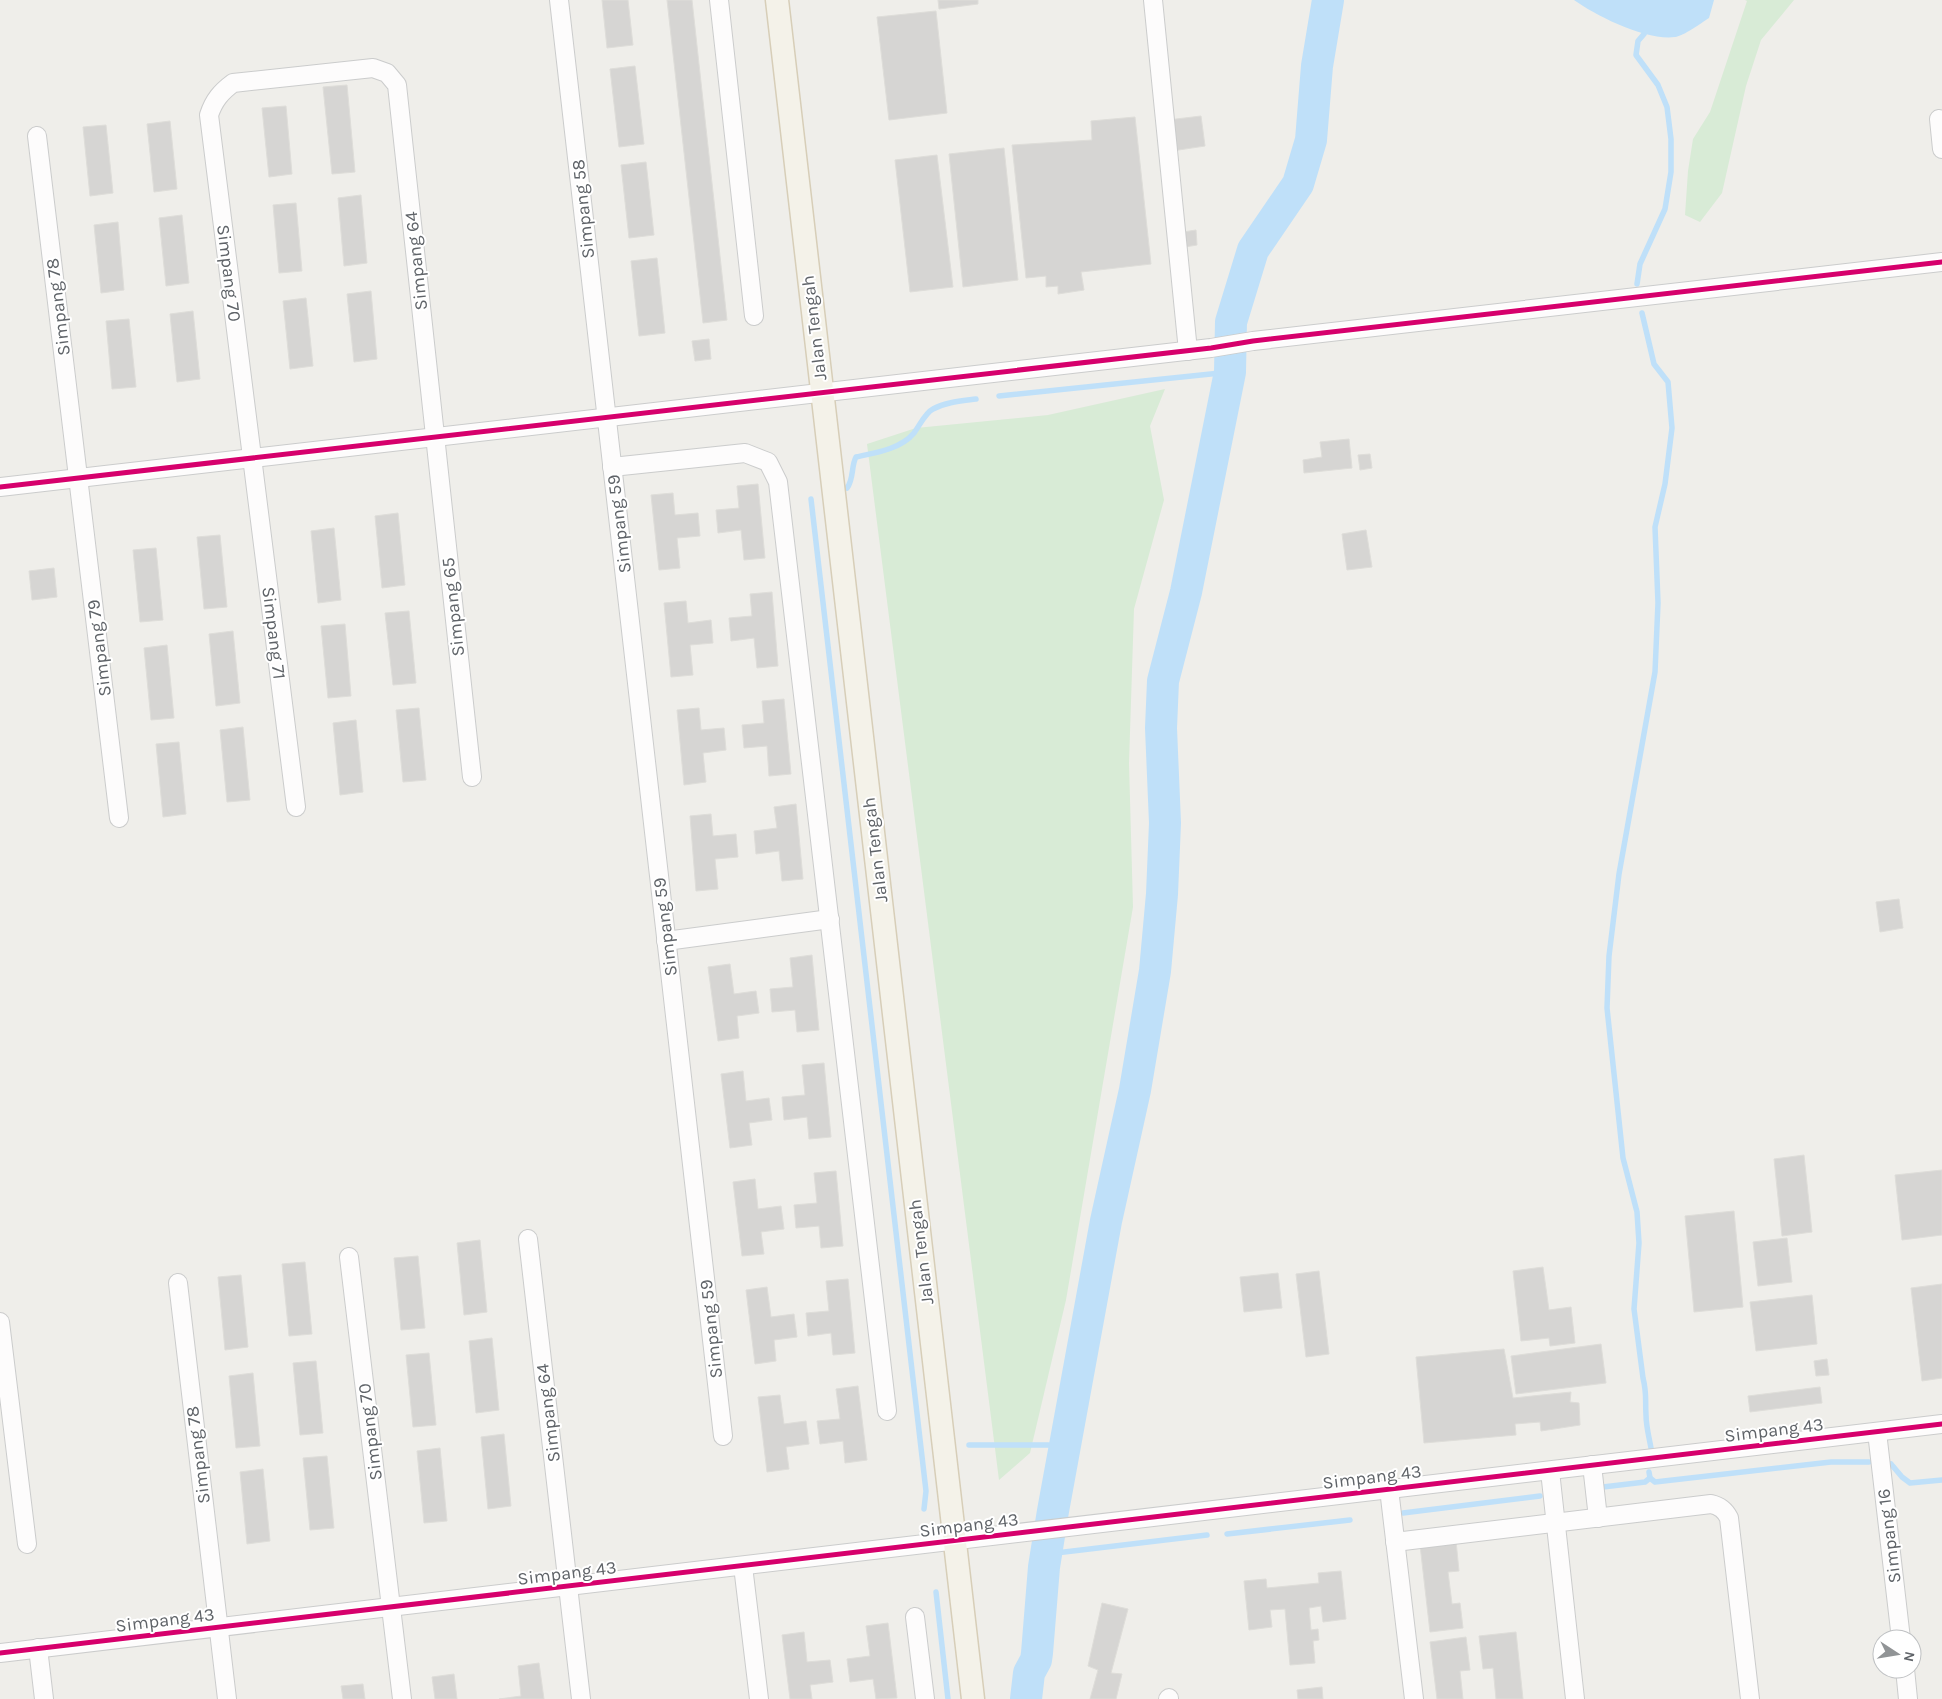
<svg xmlns="http://www.w3.org/2000/svg" width="1942" height="1699" font-family="Karla,sans-serif">
<style>
.green{fill:#d8ebd6}
.water{fill:#bfe0f9}
.lines{fill:none;stroke-linecap:round;stroke-linejoin:round}
.stream{stroke:#bfe0f9;stroke-width:5.5}
.river{stroke:#bfe0f9;stroke-width:32}
.building{fill:#d6d5d3;stroke:#deddd9}
.minor-casing{stroke:#cbcccc;stroke-width:20}
.major-casing{stroke:#d7ceb8;stroke-width:25}
.minor{stroke:#fdfcfc;stroke-width:18}
.major{stroke:#f4f2e9;stroke-width:22}
.cycleway-casing{stroke:#fff;stroke-width:8}
.cycleway{stroke:#d6006c;stroke-width:5}
.labels{text-anchor:middle;dominant-baseline:central;stroke-width:4;stroke-linejoin:round;paint-order:stroke}
.street-label{font-size:18px;fill:#5f6368;stroke:#fff}
</style>
<rect width="100%" height="100%" fill="#efeeea"/>
<!-- green -->
<g class="green">
<path d="M 1745,0 L 1794,0 L 1761,40 L 1746,86 L 1722,193 L 1700,222 L 1685,215 L 1688,171 L 1693,139 L 1710,112 L 1747,1 Z"/>
<path d="M 1165,389 L 1150,426 L 1164,500 L 1134,609 L 1129,763 L 1133,907 L 1066,1300 L 1030,1453 L 999,1480 L 867,444 L 916,428 L 1048,415 Z"/>
</g>
<!-- water -->
<path class="water" d="M 1574,0 L 1714,0 L 1709,18 C 1701,23 1684,36 1675,37 C 1647,41 1596,16 1574,0 Z"/>
<g class="lines">
<!-- stream -->
<g class="stream">
<path d="M 1637,284 L 1640,264 L 1665,209 L 1671,172 L 1671,139 L 1667,107 L 1658,85 L 1636,55 L 1638,41 L 1644,34"/>
<path d="M 1642,313 L 1654,364 L 1668,382 L 1672,428 L 1665,484 L 1655,527 L 1658,603 L 1655,672 L 1619,874 L 1609,956 L 1607,1008 L 1623,1158 L 1637,1212 L 1639,1243 L 1634,1309 L 1643,1378 C 1647,1394 1645,1399 1646,1415 C 1646,1426 1649,1437 1651,1448"/>
<path d="M 999,396 L 1230,372"/>
<path d="M 847,488 C 854,479 851,466 856,457 C 875,453 901,449 914,433 C 920,425 925,413 933,409 C 946,402 961,401 976,399"/>
<path d="M 811,499 L 926,1491 L 924,1509"/>
<path d="M 969,1445 L 1048,1445 L 1066,1448"/>
<path d="M 1891,1464 L 1902,1477 L 1910,1483 L 1942,1480"/>
<path d="M 1649,1472 L 1650,1478 L 1655,1482 L 1831,1462 L 1869,1462"/>
<path d="M 1603,1487 L 1645,1482 L 1650,1478"/>
<path d="M 1403,1513 L 1540,1496"/>
<path d="M 1227,1534 L 1350,1520"/>
<path d="M 1046,1552 L 1056,1553 L 1207,1535"/>
<path d="M 936,1592 L 948,1699"/>
</g>
<!-- river -->
<path class="river" d="M 1026,1699 L 1029,1673 L 1036,1660 L 1037,1653 L 1044,1567 L 1053,1511 L 1106,1221 L 1135,1090 L 1155,971 L 1162,894 L 1165,823 L 1161,728 L 1163,681 L 1186,592 L 1230,372 L 1231,322 L 1253,250 L 1298,184 L 1311,140 L 1317,66 L 1328,0"/>
</g>
<!-- building -->
<g class="building">
<path d="M 602,0 L 628,0 L 633,45 L 607,48 Z"/>
<path d="M 667,0 L 692,0 L 727,320 L 703,323 Z"/>
<path d="M 938,0 L 978,0 L 978,4 L 939,9 Z"/>
<path d="M 936,11 L 947,113 L 889,120 L 877,17 Z"/>
<path d="M 635,66 L 644,144 L 619,147 L 610,69 Z"/>
<path d="M 347,85 L 355,172 L 332,174 L 323,87 Z"/>
<path d="M 286,106 L 292,174 L 269,177 L 262,108 Z"/>
<path d="M 1201,116 L 1205,146 L 1172,151 L 1168,120 Z"/>
<path d="M 1135,117 L 1151,264 L 1081,272 L 1084,290 L 1058,294 L 1058,286 L 1046,287 L 1046,276 L 1026,278 L 1012,145 L 1092,140 L 1091,121 Z"/>
<path d="M 170,121 L 177,189 L 154,192 L 147,124 Z"/>
<path d="M 106,125 L 113,193 L 90,196 L 83,127 Z"/>
<path d="M 1004,148 L 1018,280 L 963,287 L 949,154 Z"/>
<path d="M 937,155 L 953,287 L 910,292 L 895,160 Z"/>
<path d="M 646,162 L 654,235 L 629,238 L 621,165 Z"/>
<path d="M 361,195 L 367,263 L 344,266 L 338,198 Z"/>
<path d="M 296,203 L 302,271 L 279,273 L 273,205 Z"/>
<path d="M 182,215 L 189,283 L 166,286 L 159,218 Z"/>
<path d="M 118,222 L 124,290 L 101,293 L 94,225 Z"/>
<path d="M 1196,230 L 1197,245 L 1185,247 L 1183,232 Z"/>
<path d="M 657,258 L 665,333 L 639,336 L 631,261 Z"/>
<path d="M 371,291 L 377,359 L 354,362 L 347,294 Z"/>
<path d="M 306,298 L 313,366 L 290,369 L 283,301 Z"/>
<path d="M 193,311 L 200,379 L 177,382 L 170,314 Z"/>
<path d="M 129,319 L 136,387 L 112,389 L 106,321 Z"/>
<path d="M 709,339 L 711,359 L 695,361 L 692,341 Z"/>
<path d="M 1349,439 L 1352,468 L 1304,473 L 1303,460 L 1322,457 L 1320,442 Z"/>
<path d="M 1370,454 L 1372,468 L 1360,470 L 1358,455 Z"/>
<path d="M 758,484 L 765,558 L 744,560 L 741,530 L 718,533 L 716,510 L 739,508 L 737,486 Z"/>
<path d="M 673,493 L 675,515 L 698,513 L 700,536 L 677,538 L 680,568 L 659,570 L 651,495 Z"/>
<path d="M 398,513 L 405,585 L 382,588 L 375,516 Z"/>
<path d="M 334,528 L 341,600 L 318,603 L 311,531 Z"/>
<path d="M 1366,530 L 1372,567 L 1347,570 L 1342,534 Z"/>
<path d="M 220,535 L 227,607 L 204,609 L 197,537 Z"/>
<path d="M 156,548 L 163,620 L 140,622 L 133,550 Z"/>
<path d="M 54,568 L 57,597 L 32,600 L 29,571 Z"/>
<path d="M 772,592 L 778,666 L 757,668 L 754,638 L 731,641 L 729,618 L 752,616 L 750,594 Z"/>
<path d="M 686,601 L 688,623 L 711,620 L 713,643 L 690,645 L 693,675 L 671,677 L 664,603 Z"/>
<path d="M 409,611 L 416,683 L 393,685 L 385,613 Z"/>
<path d="M 345,624 L 351,696 L 328,698 L 321,626 Z"/>
<path d="M 233,631 L 240,703 L 216,706 L 209,634 Z"/>
<path d="M 167,645 L 174,718 L 151,720 L 144,648 Z"/>
<path d="M 784,699 L 791,774 L 769,776 L 767,746 L 744,748 L 742,725 L 764,723 L 762,701 Z"/>
<path d="M 419,708 L 426,780 L 403,782 L 396,710 Z"/>
<path d="M 699,708 L 701,730 L 724,728 L 726,750 L 703,753 L 706,782 L 684,785 L 677,710 Z"/>
<path d="M 356,720 L 363,792 L 340,795 L 333,723 Z"/>
<path d="M 243,727 L 250,800 L 227,802 L 220,730 Z"/>
<path d="M 179,742 L 186,814 L 163,817 L 156,744 Z"/>
<path d="M 796,804 L 803,879 L 782,881 L 779,851 L 756,854 L 754,831 L 777,828 L 774,807 Z"/>
<path d="M 711,814 L 713,836 L 736,834 L 738,857 L 715,859 L 718,889 L 696,891 L 690,816 Z"/>
<path d="M 1899,899 L 1903,928 L 1880,932 L 1876,902 Z"/>
<path d="M 812,955 L 819,1030 L 797,1032 L 795,1010 L 772,1012 L 770,989 L 793,987 L 790,958 Z"/>
<path d="M 730,964 L 734,994 L 756,991 L 759,1013 L 737,1016 L 739,1038 L 718,1041 L 708,967 Z"/>
<path d="M 824,1063 L 831,1137 L 809,1139 L 807,1117 L 784,1120 L 782,1097 L 805,1095 L 802,1065 Z"/>
<path d="M 743,1071 L 746,1101 L 769,1098 L 772,1120 L 749,1123 L 752,1145 L 730,1148 L 721,1074 Z"/>
<path d="M 1804,1155 L 1812,1232 L 1782,1236 L 1774,1159 Z"/>
<path d="M 1942,1170 L 1942,1235 L 1902,1240 L 1895,1175 Z"/>
<path d="M 836,1171 L 843,1246 L 821,1248 L 819,1226 L 796,1228 L 794,1205 L 817,1203 L 814,1173 Z"/>
<path d="M 755,1179 L 758,1209 L 781,1206 L 784,1229 L 761,1232 L 764,1254 L 742,1256 L 733,1182 Z"/>
<path d="M 1734,1211 L 1743,1307 L 1694,1312 L 1685,1216 Z"/>
<path d="M 1787,1238 L 1792,1282 L 1758,1286 L 1753,1242 Z"/>
<path d="M 480,1240 L 487,1312 L 464,1315 L 457,1243 Z"/>
<path d="M 418,1256 L 425,1328 L 401,1330 L 394,1258 Z"/>
<path d="M 305,1262 L 312,1334 L 289,1336 L 282,1264 Z"/>
<path d="M 1543,1267 L 1549,1310 L 1571,1307 L 1575,1343 L 1550,1346 L 1549,1338 L 1521,1341 L 1513,1271 Z"/>
<path d="M 1319,1271 L 1329,1354 L 1306,1357 L 1296,1274 Z"/>
<path d="M 1278,1273 L 1282,1308 L 1244,1312 L 1240,1277 Z"/>
<path d="M 241,1275 L 248,1347 L 225,1350 L 218,1277 Z"/>
<path d="M 848,1279 L 855,1353 L 833,1355 L 831,1333 L 808,1336 L 806,1313 L 829,1311 L 826,1281 Z"/>
<path d="M 1942,1284 L 1942,1378 L 1922,1381 L 1911,1288 Z"/>
<path d="M 767,1287 L 771,1317 L 794,1314 L 797,1337 L 774,1340 L 776,1361 L 755,1364 L 746,1290 Z"/>
<path d="M 1812,1295 L 1817,1344 L 1756,1351 L 1750,1302 Z"/>
<path d="M 492,1338 L 499,1410 L 476,1413 L 469,1341 Z"/>
<path d="M 1601,1344 L 1606,1383 L 1516,1394 L 1511,1356 Z"/>
<path d="M 1504,1349 L 1513,1398 L 1571,1392 L 1570,1402 L 1579,1403 L 1580,1425 L 1541,1431 L 1540,1422 L 1515,1424 L 1516,1435 L 1424,1443 L 1416,1357 Z"/>
<path d="M 429,1353 L 436,1425 L 413,1427 L 406,1355 Z"/>
<path d="M 1827,1359 L 1829,1375 L 1816,1376 L 1814,1361 Z"/>
<path d="M 316,1361 L 323,1433 L 300,1435 L 293,1363 Z"/>
<path d="M 253,1373 L 260,1446 L 236,1448 L 229,1376 Z"/>
<path d="M 858,1386 L 867,1460 L 845,1463 L 843,1441 L 820,1444 L 817,1421 L 840,1419 L 836,1389 Z"/>
<path d="M 1820,1387 L 1822,1403 L 1750,1412 L 1748,1396 Z"/>
<path d="M 780,1395 L 784,1424 L 806,1421 L 809,1444 L 786,1447 L 789,1469 L 767,1472 L 758,1397 Z"/>
<path d="M 504,1434 L 511,1506 L 488,1509 L 481,1437 Z"/>
<path d="M 440,1448 L 447,1521 L 424,1523 L 417,1451 Z"/>
<path d="M 327,1456 L 334,1528 L 310,1530 L 303,1458 Z"/>
<path d="M 263,1469 L 270,1541 L 247,1544 L 240,1472 Z"/>
<path d="M 1456,1541 L 1459,1571 L 1448,1572 L 1452,1604 L 1460,1603 L 1463,1628 L 1430,1632 L 1420,1545 Z"/>
<path d="M 1341,1571 L 1346,1619 L 1323,1622 L 1321,1606 L 1309,1608 L 1311,1630 L 1318,1629 L 1319,1640 L 1313,1641 L 1315,1663 L 1290,1665 L 1285,1609 L 1270,1610 L 1272,1627 L 1249,1630 L 1244,1581 L 1266,1579 L 1267,1588 L 1319,1583 L 1318,1573 Z"/>
<path d="M 1102,1603 L 1128,1609 L 1111,1673 L 1122,1674 L 1116,1699 L 1090,1699 L 1098,1670 L 1088,1666 Z"/>
<path d="M 888,1623 L 897,1698 L 876,1699 L 873,1679 L 850,1682 L 847,1659 L 870,1656 L 866,1626 Z"/>
<path d="M 804,1632 L 807,1662 L 830,1660 L 833,1682 L 810,1685 L 812,1699 L 790,1699 L 782,1635 Z"/>
<path d="M 1516,1632 L 1523,1699 L 1496,1699 L 1493,1668 L 1483,1669 L 1479,1636 Z"/>
<path d="M 1466,1637 L 1470,1670 L 1460,1671 L 1463,1699 L 1437,1699 L 1430,1642 Z"/>
<path d="M 539,1663 L 544,1699 L 499,1699 L 521,1696 L 518,1666 Z"/>
<path d="M 454,1674 L 457,1699 L 435,1699 L 432,1677 Z"/>
<path d="M 363,1684 L 365,1699 L 343,1699 L 341,1686 Z"/>
<path d="M 1322,1687 L 1323,1699 L 1298,1699 L 1297,1690 Z"/>
</g>
<g class="lines">
<defs>
<g id="minor">
<path d="M 559,0 L 723,1436"/>
<path d="M 719,0 L 754,316"/>
<path d="M 1153,0 L 1188,351"/>
<path d="M 1939,119 L 1942,149"/>
<path d="M 37,136 L 119,818"/>
<path d="M 612,467 L 745,453 L 768,462 L 778,482 L 887,1411"/>
<path d="M 0,487 L 1211,348 L 1253,341 L 1942,262"/>
<path d="M 296,807 L 209,115 C 214,100 221,92 233,83 L 373,68 L 387,73 L 397,85 L 472,777"/>
<path d="M 666,941 L 830,919"/>
<path d="M 528,1239 L 581,1699"/>
<path d="M 349,1257 L 402,1699"/>
<path d="M 178,1283 L 227,1699"/>
<path d="M 0,1322 L 27,1544"/>
<path d="M 1877,1432 L 1901,1639"/>
<path d="M 1592,1465 L 1598,1518"/>
<path d="M 1550,1471 L 1575,1699"/>
<path d="M 1389,1489 L 1414,1699"/>
<path d="M 1395,1542 L 1711,1504 C 1720,1506 1725,1510 1729,1518 L 1750,1699"/>
<path d="M 743,1566 L 759,1699"/>
<path d="M 915,1617 L 925,1699"/>
<path d="M 38,1648 L 44,1699"/>
<path d="M 0,1653 L 1942,1424"/>
<path d="M 1905,1669 L 1908,1699"/>
<path d="M 1168,1699 L 1169,1698"/>
</g>
<path id="major" d="M 777,0 L 973,1699"/>
</defs>
<!-- minor casing -->
<use href="#minor" class="minor-casing"/>
<!-- major casing -->
<use href="#major" class="major-casing"/>
<!-- minor -->
<use href="#minor" class="minor"/>
<!-- major -->
<use href="#major" class="major"/>
<defs>
<g id="cycleway">
<path d="M 0,487 L 1211,348 L 1253,341 L 1942,262"/>
<path d="M 0,1653 L 1942,1424"/>
</g>
</defs>
<!-- cycleway casing -->
<use href="#cycleway" class="cycleway-casing"/>
<!-- cycleway -->
<use href="#cycleway" class="cycleway"/>
</g>
<g class="labels">
<!-- street labels -->
<g class="street-label">
<text transform="translate(583 209) rotate(-96)">Simpang 58</text>
<text transform="translate(416 261) rotate(-96)">Simpang 64</text>
<text transform="translate(229 273) rotate(83)">Simpang 70</text>
<text transform="translate(58 307) rotate(-97)">Simpang 78</text>
<text transform="translate(814 328) rotate(-97)">Jalan Tengah</text>
<text transform="translate(619 524) rotate(-97)">Simpang 59</text>
<text transform="translate(453 607) rotate(-96)">Simpang 65</text>
<text transform="translate(274 633) rotate(83)">Simpang 71</text>
<text transform="translate(99 648) rotate(-97)">Simpang 79</text>
<text transform="translate(875 850) rotate(-97)">Jalan Tengah</text>
<text transform="translate(665 927) rotate(-97)">Simpang 59</text>
<text transform="translate(921 1252) rotate(-97)">Jalan Tengah</text>
<text transform="translate(711 1329) rotate(-96)">Simpang 59</text>
<text transform="translate(548 1413) rotate(-97)">Simpang 64</text>
<text transform="translate(1774 1430) rotate(-7)">Simpang 43</text>
<text transform="translate(370 1432) rotate(-97)">Simpang 70</text>
<text transform="translate(198 1455) rotate(-97)">Simpang 78</text>
<text transform="translate(1372 1477) rotate(-7)">Simpang 43</text>
<text transform="translate(969 1525) rotate(-7)">Simpang 43</text>
<text transform="translate(1889 1536) rotate(-97)">Simpang 16</text>
<text transform="translate(567 1573) rotate(-7)">Simpang 43</text>
<text transform="translate(165 1620) rotate(-7)">Simpang 43</text>
</g>
</g>
<!-- north arrow -->
<g transform="translate(1897 1654) rotate(102)"><circle r="24" fill="#ffffff" stroke="#bfc1c3"/>
<path d="M0-4L9 19L0 12L-9 19Z" fill="#919496"/>
<text y="-8" font-size="14" font-weight="bold" text-anchor="middle" fill="#5f6368">N</text>
</g>
</svg>
